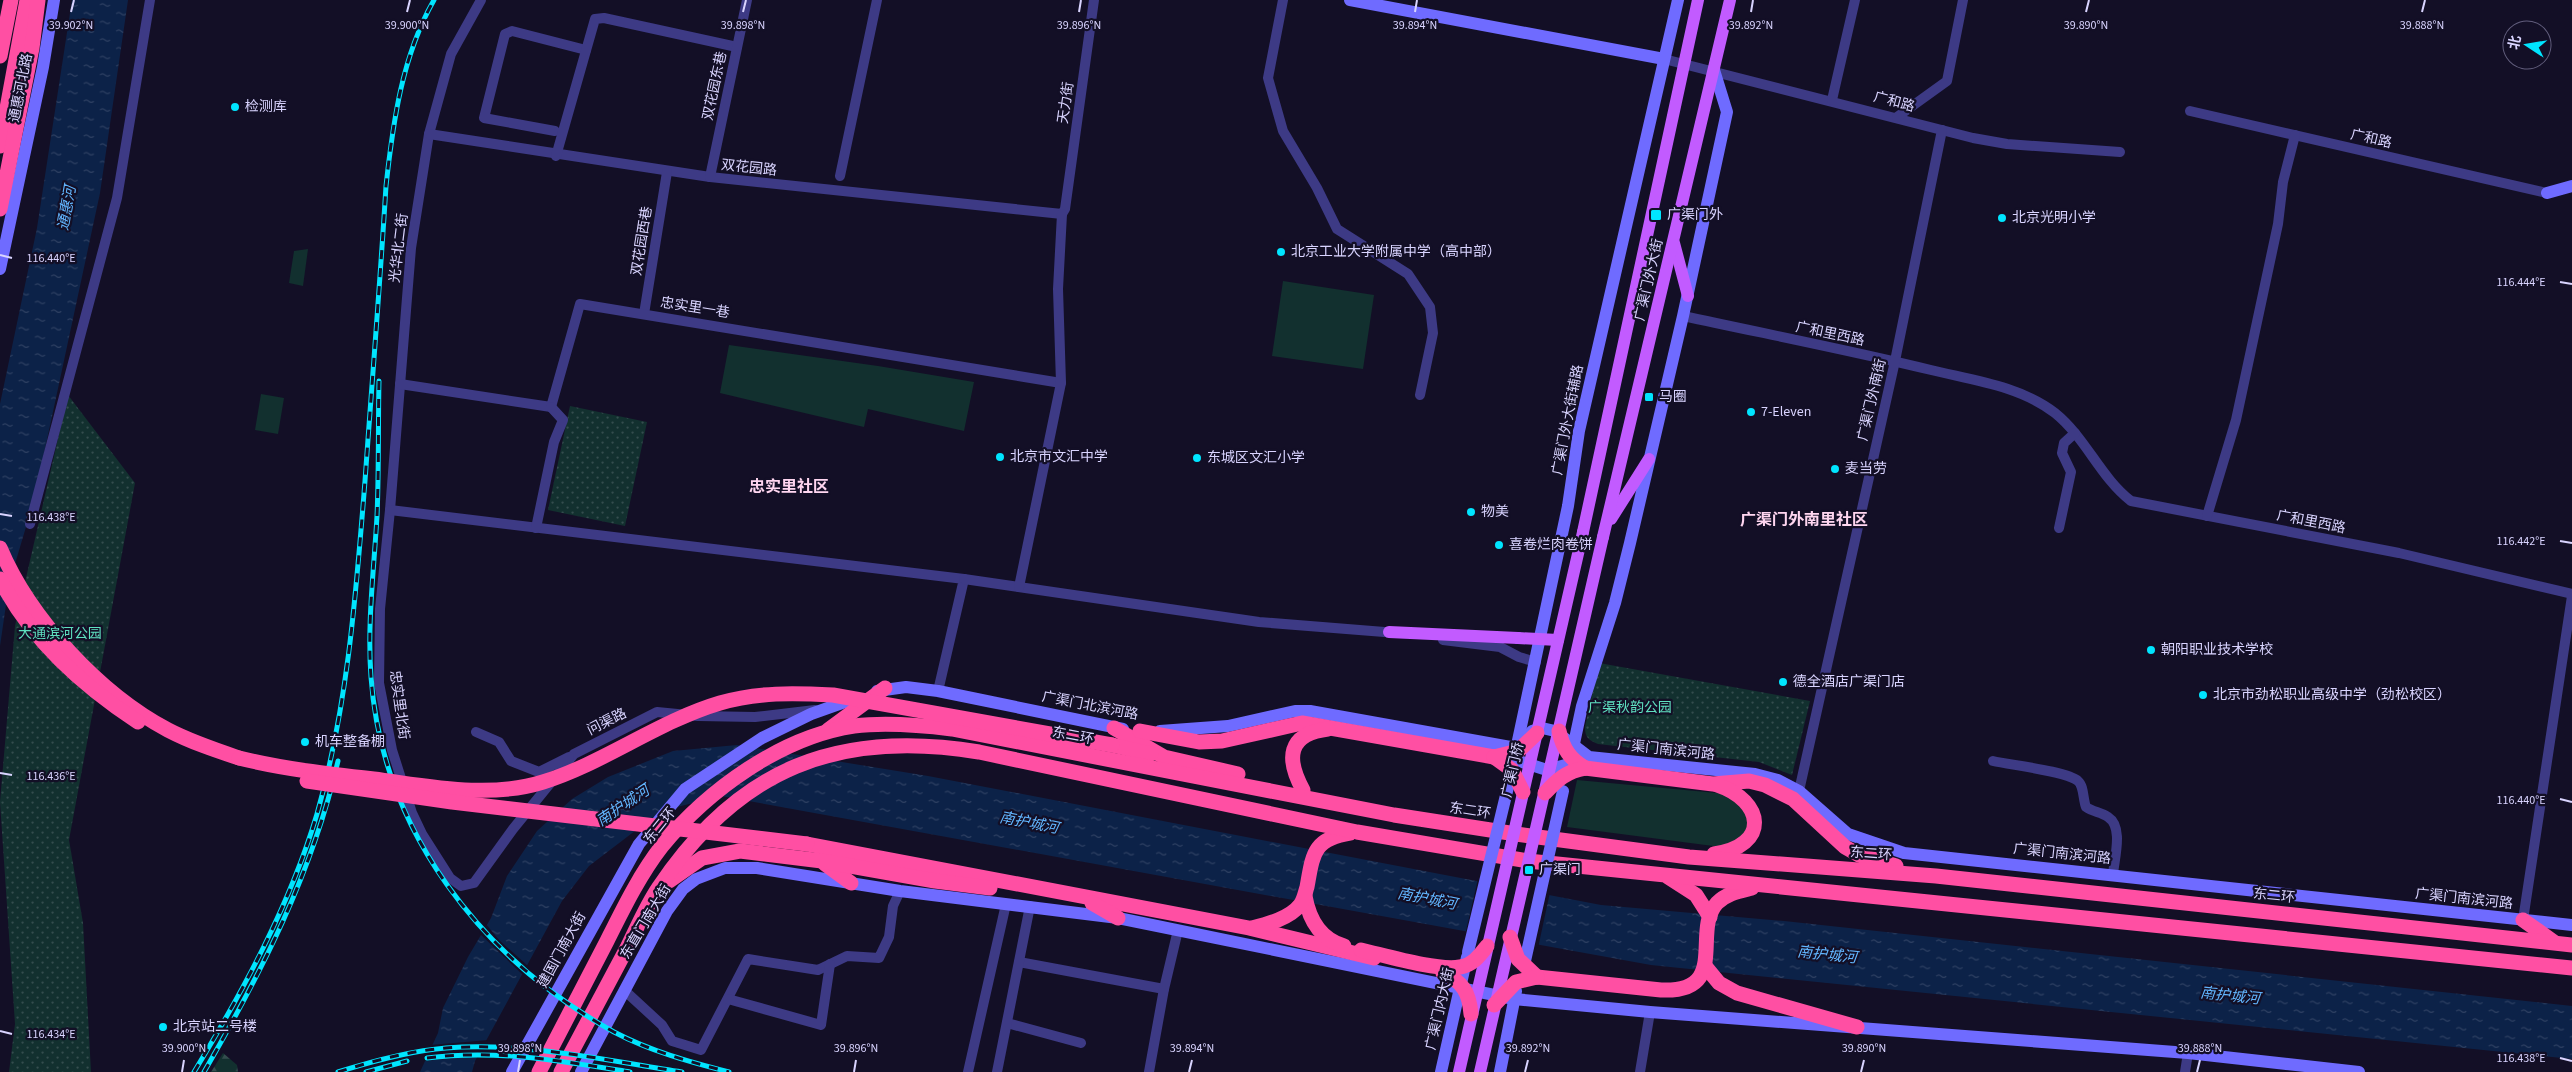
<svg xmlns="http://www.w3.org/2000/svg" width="2572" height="1072" font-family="'Source Sans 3','Noto Sans SC',sans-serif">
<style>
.grass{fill:#12302f}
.forest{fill:url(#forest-firs)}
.park{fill:url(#park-dots)}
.water{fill:url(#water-ripples)}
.pier{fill:#130f26}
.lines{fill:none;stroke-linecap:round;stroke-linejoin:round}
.street{stroke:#3d3a85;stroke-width:10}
.secondary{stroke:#6f6bff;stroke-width:12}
.primary{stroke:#c25bff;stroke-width:12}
.highway{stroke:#ff4fa3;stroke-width:15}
.rail-casing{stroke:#00e5ff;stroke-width:5}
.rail{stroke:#130f26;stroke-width:3;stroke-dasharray:9;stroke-linecap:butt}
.secondary-bridge{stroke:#6f6bff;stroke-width:12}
.primary-bridge{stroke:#c25bff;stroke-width:12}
.highway-bridge{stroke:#ff4fa3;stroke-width:15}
.ticks{fill:none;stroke:#d9d4ff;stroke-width:2}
.poi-dot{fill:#00e5ff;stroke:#130f26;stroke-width:2}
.labels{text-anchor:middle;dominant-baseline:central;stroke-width:4.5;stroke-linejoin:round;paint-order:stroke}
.street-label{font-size:14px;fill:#d9d4ff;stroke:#130f26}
.poi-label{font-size:14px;fill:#d9d4ff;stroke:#130f26;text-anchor:start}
.park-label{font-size:14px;fill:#5fe0c0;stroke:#130f26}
.water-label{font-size:15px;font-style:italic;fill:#62b6ff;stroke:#130f26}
.quarter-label{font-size:16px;font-weight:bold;fill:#ffd6f0;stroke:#130f26}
.ticks-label{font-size:12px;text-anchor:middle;fill:#d9d4ff;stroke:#130f26;stroke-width:4.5;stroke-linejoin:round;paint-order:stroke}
</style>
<defs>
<pattern id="forest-firs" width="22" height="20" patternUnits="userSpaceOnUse" patternTransform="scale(1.25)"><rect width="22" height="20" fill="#12302f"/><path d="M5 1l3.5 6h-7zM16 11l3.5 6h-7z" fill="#344d4e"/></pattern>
<pattern id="park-dots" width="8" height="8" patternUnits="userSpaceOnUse" patternTransform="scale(1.25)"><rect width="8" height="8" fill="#12302f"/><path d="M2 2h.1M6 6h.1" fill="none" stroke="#344d4e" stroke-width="1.8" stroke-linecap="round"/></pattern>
<pattern id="water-ripples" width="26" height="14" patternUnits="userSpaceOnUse" patternTransform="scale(1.25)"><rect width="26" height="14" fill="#0c2248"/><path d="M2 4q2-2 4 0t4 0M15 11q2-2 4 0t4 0" fill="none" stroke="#2f4163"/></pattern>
</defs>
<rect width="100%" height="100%" fill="#130f26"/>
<!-- grass -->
<g class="grass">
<path d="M 308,249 L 303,286 L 289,283 L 294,251 Z"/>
<path d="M 1283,281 L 1374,295 L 1363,369 L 1272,356 Z"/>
<path d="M 729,345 L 878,366 L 974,382 L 964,431 L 868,409 L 864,427 L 720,393 Z"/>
<path d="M 261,394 L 284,398 L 278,434 L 255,430 Z"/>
<path d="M 1577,780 L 1728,794 C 1745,807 1753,812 1745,835 L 1721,847 L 1567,827 Z"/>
</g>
<!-- forest -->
<path class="forest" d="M 223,1053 L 237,1065 L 238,1072 L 211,1072 Z"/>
<!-- park -->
<g class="park">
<path d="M 68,395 L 135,483 L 69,840 L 83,923 L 91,1072 L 9,1072 L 15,1024 L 0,802 L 15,626 Z"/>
<path d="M 570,406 L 647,422 L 625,526 L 548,510 Z"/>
<path d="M 1599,663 L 1810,701 L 1792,775 L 1759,762 L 1598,744 C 1588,740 1585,737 1585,727 Z"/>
</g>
<!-- water -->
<g class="water">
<path d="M 72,0 L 128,0 L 100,193 L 34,500 L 9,584 L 0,646 L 0,404 L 37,228 Z"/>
<path d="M 737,745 L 928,776 L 1601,905 L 1784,921 L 2572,1006 L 2572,1059 L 1651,965 L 721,796 L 661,811 L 589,866 L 562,901 L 475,1061 L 472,1072 L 420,1072 L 438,1033 L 443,1008 L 468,957 L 491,918 L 507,876 L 537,831 L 572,799 L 608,777 L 673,751 Z"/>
</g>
<!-- pier -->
<g class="pier">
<path d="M 1478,879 L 1550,892 L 1538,948 L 1465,935 Z"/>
<path d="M 485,923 L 499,940 L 529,967 L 524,976 L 479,933 Z"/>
<path d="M 489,1040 L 480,1056 L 423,1061 L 430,1045 Z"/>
</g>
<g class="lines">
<!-- street -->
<g class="street">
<path d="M 481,0 L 451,54 L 429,134 L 411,248 L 390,510 L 380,609 L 379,683 L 392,750 L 412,813 L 422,834 L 450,878 L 461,886 L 474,883 L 513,829 L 574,754 L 657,712 L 698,716 L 755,717 L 815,710"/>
<path d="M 1283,0 L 1268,78 L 1283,131 L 1317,188 L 1337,229 L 1408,274 L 1430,307 L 1433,333 L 1420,395"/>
<path d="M 1664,59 L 1973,138 L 2007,144 L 2120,152"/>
<path d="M 1832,100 L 1855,0"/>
<path d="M 2190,111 L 2547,193"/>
<path d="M 1897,117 L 1947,81 L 1963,0"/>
<path d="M 555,131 L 484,118 L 505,34 L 512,31 L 586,50"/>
<path d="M 429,134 L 710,177 L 1062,214 L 1065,209 L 1094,0"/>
<path d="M 556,156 L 595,19 L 604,18 L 737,47"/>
<path d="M 840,176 L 877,0"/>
<path d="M 710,177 L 747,0"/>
<path d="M 644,314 L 667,172"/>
<path d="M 1683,316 C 1766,334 1849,350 1931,370 C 1972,380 2020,386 2055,413 C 2086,438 2100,477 2131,501 L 2399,553 L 2572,594"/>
<path d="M 400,384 L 551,407 L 580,304 L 1061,383"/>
<path d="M 390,510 L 964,579 L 938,691"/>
<path d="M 2207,516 L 2236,420 L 2278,224 L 2283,182 L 2295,135"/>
<path d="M 30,524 L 117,198 L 150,0"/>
<path d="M 536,528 L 554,442 L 563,420 L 551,407"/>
<path d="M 2059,528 L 2071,472 L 2062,453 L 2064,443 L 2075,433"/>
<path d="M 964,579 L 1259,622 L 1397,633"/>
<path d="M 1019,587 L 1061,383 L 1058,289 L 1062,214"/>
<path d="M 1443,640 L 1500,647 L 1519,657 L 1536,662"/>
<path d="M 476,732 L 499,742 L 511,761 L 539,772 L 569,757"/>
<path d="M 1993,761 C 2010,765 2067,771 2078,781 C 2084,786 2083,800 2086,807 C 2093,812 2101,812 2108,817 C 2124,827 2114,859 2113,875"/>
<path d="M 1799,791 L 1895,361 L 1942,130"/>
<path d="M 2523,920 L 2572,596"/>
<path d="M 1019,962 L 1164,989"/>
<path d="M 624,990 L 662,1025 L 672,1041 L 701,1050 L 748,959 L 818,970 L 847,956 L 879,958 L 889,937 L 893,906 L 900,891"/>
<path d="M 728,999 L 821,1025 L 830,964"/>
<path d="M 1007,1023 L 1081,1043"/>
<path d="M 968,1072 L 1006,904"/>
<path d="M 997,1072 L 1030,906"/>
<path d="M 1149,1072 L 1164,989 L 1178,930"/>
<path d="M 1640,1072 L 1650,1012"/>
<path d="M 2185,1072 L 2188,1053"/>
</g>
<!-- secondary -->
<g class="secondary">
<path d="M 1350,0 L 1664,59"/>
<path d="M 2547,193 L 2572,186"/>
<path d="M 0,269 L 43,67 L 54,0"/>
<path d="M 877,691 L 906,687 L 938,691 L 1123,729"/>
<path d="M 1160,731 L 1228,726 L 1295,711 L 1310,711 L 1516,748 L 1532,731 L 1542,728 L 1555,731 L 1589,757 L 1755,774 L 1778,780 L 1799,791 L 1848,834 L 1904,853 L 2572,925"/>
<path d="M 1572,753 L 1582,706 L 1615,603 L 1630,543 L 1683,316 L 1727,112 L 1714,70"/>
<path d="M 1522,762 L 1547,770 L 1569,764"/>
<path d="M 1510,778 L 1568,506 L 1579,431 L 1678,0"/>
<path d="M 512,1072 L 639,844 L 685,789 L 762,738 L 811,714 L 856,698"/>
<path d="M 581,1072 L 667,911 L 683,889 L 696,879 L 725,868 L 757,868 L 900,891 L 1118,918 L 1514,999 L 1650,1012 L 2188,1053 L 2359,1072"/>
<path d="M 1441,1072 L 1467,957"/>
<path d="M 1500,1072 L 1516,991"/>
</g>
<!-- primary -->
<g class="primary">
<path d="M 1674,243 L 1688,296"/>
<path d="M 1611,519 L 1649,459"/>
<path d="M 1583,532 L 1698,0"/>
<path d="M 1603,537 L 1730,0"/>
<path d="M 1389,632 L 1518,638"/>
</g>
<!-- highway -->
<g class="highway">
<path d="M 0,56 L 11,0"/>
<path d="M 0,146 L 27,0"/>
<path d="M 0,209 L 32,48 L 38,0"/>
<path d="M 0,548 C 30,619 100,694 168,730 C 191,742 215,750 239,758"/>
<path d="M 0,579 C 31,640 83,686 138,722"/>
<path d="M 1114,728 L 1164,757 L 1238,774"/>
<path d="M 828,730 L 885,688"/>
<path d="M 1140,731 L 1199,742 L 1222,741 L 1302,723 L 1494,757"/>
<path d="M 1112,745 L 1151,754"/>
<path d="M 1585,768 L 1713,784 L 1749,781 L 1765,785 L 1793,799 L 1845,847 L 1859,855 L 1896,866"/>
<path d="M 1303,790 C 1286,759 1287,734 1328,729"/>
<path d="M 807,844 L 1249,928 L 1374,958"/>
<path d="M 1714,854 C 1770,846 1765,801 1717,785"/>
<path d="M 825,864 L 851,883"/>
<path d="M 1668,877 L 1696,895 L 1710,917"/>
<path d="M 669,881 L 702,858 L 740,851 L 822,861 L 935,881 L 990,888"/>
<path d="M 1305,896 C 1309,919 1320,939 1344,946"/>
<path d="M 1092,903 L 1118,918"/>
<path d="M 2523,920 L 2554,942"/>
<path d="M 1252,928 C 1268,924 1290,918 1300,905 C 1304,900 1305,893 1307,887 C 1313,854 1313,839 1350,833"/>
<path d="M 1705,966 L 1719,983 L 1737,993 L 1857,1027"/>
<path d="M 1537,977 L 1661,990 C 1731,993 1691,931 1717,903 C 1727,893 1740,891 1752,888"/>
<path d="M 539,1072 C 562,1028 584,985 607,941 C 623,909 640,874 662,846 C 708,790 781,737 854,726 C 887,722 920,725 952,729 L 1394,815 L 1516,834 L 1689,857 L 1936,876 L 2572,945"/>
<path d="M 561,1072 C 583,1031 605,989 627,948 C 637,928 646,906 659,887 C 739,768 838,729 979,752 L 1357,832 L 1528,861 L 2572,968"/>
</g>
<defs>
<g id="rail">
<path d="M 379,381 C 378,426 379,471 377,516 C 374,569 367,624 371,677 C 382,831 482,959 614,1032 C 650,1051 690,1062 729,1072"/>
<path d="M 427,1058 C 496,1049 562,1061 630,1072"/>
<path d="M 194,1072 C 243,991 290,905 317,814 C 348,705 356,593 365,481 C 372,382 380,284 386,186 C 393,122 402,56 434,0"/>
<path d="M 204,1072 C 261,973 312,874 338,761"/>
<path d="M 338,1072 C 373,1061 409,1051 446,1048 C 525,1042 604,1060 682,1072"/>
<path d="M 366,1072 L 407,1061"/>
</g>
</defs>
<!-- rail casing -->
<use href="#rail" class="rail-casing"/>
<!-- rail -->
<use href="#rail" class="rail"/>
<!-- secondary-bridge -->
<g class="secondary-bridge">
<path d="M 1468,952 L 1508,787"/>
<path d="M 1525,961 L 1563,791"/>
</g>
<!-- primary-bridge -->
<g class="primary-bridge">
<path d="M 1518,638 L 1558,640"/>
<path d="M 1459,1072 L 1583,532"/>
<path d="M 1480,1072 L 1603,537"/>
</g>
<!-- highway-bridge -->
<g class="highway-bridge">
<path d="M 1559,731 C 1563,749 1570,759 1585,768"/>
<path d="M 1494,757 L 1518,751 L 1537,733"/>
<path d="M 1494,757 L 1512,770 L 1523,792"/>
<path d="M 239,758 C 283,769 328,774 374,779 C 428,786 489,799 543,782 C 602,764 659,721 720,703 C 757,692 794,693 833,695 L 1112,745"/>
<path d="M 307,781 L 452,802 L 807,844"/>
<path d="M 1545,793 C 1557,780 1567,771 1585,768"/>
<path d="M 1510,937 L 1518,959 L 1537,977"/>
<path d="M 1361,950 C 1387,956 1437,971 1460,967 C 1473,965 1480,955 1487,946"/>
<path d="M 1443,973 C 1463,982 1469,992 1471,1014"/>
<path d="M 1494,1005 L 1516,982 L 1537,977"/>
</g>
</g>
<!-- ticks -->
<path class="ticks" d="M 71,12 L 74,0M 407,12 L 410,0M 743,12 L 746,0M 1079,12 L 1081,0M 1415,12 L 1417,0M 1751,12 L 1753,0M 2086,12 L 2089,0M 2422,12 L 2425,0M 0,255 L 12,258M 2560,282 L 2572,284M 0,514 L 12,516M 2560,541 L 2572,543M 0,773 L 12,775M 2560,799 L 2572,802M 0,1031 L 12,1034M 2560,1058 L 2572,1061M 182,1072 L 184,1060M 518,1072 L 520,1060M 854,1072 L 856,1060M 1189,1072 L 1192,1060M 1525,1072 L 1528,1060M 1861,1072 L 1864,1060M 2197,1072 L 2200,1060"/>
<!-- markers -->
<g class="poi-dot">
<circle cx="235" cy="107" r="5"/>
<rect x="1650" y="209" width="12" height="12" rx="2.5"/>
<circle cx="2002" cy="218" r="5"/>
<circle cx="1281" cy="252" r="5"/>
<rect x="1644" y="392" width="10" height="10" rx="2.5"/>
<circle cx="1751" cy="412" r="5"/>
<circle cx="1000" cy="457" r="5"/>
<circle cx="1197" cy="458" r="5"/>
<circle cx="1835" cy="469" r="5"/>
<circle cx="1471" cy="512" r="5"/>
<circle cx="1499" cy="545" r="5"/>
<circle cx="2151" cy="650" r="5"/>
<circle cx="1783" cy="682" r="5"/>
<circle cx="2203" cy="695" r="5"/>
<circle cx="305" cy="742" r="5"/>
<rect x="1524" y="865" width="10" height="10" rx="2.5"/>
<circle cx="163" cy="1027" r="5"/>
</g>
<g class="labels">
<!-- street labels -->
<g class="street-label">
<text transform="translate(715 86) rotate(-78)">双花园东巷</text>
<text transform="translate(21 88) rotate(-79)">通惠河北路</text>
<text transform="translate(1894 102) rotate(15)">广和路</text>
<text transform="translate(1066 103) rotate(-82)">天力街</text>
<text transform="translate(2371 139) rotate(13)">广和路</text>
<text transform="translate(749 168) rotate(6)">双花园路</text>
<text transform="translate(642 241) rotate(-81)">双花园西巷</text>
<text transform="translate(399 248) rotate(-83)">光华北二街</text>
<text transform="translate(1649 280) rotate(-77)">广渠门外大街</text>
<text transform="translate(695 308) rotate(9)">忠实里一巷</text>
<text transform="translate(1830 334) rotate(12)">广和里西路</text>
<text transform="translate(1872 400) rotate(-77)">广渠门外南街</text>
<text transform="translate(1568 420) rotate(-79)">广渠门外大街辅路</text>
<text transform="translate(2311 522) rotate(11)">广和里西路</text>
<text transform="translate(399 705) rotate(82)">忠实里北街</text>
<text transform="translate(1090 706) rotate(11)">广渠门北滨河路</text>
<text transform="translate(607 722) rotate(-27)">问渠路</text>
<text transform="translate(1073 736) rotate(11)">东二环</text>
<text transform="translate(1666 750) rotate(6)">广渠门南滨河路</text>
<text transform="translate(1513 770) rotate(-77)">广渠门桥</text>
<text transform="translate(1470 811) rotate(9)">东二环</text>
<text transform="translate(660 826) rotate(-51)">东二环</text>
<text transform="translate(1871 854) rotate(4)">东二环</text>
<text transform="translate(2062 854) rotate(6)">广渠门南滨河路</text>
<text transform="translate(2274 896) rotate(6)">东二环</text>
<text transform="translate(2464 899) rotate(6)">广渠门南滨河路</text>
<text transform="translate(646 922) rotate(-59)">东直门南大街</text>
<text transform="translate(562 950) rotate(-61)">建国门南大街</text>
<text transform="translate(1440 1009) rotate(-77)">广渠门内大街</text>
</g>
<!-- poi labels -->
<g class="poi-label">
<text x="245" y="107">检测库</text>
<text x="1667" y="215">广渠门外</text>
<text x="2012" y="218">北京光明小学</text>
<text x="1291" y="252">北京工业大学附属中学（高中部）</text>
<text x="1659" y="397">马圈</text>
<text x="1761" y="412">7-Eleven</text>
<text x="1010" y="457">北京市文汇中学</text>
<text x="1207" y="458">东城区文汇小学</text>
<text x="1845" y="469">麦当劳</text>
<text x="1481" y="512">物美</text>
<text x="1509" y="545">喜卷烂肉卷饼</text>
<text x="2161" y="650">朝阳职业技术学校</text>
<text x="1793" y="682">德全酒店广渠门店</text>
<text x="2213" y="695">北京市劲松职业高级中学（劲松校区）</text>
<text x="315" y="742">机车整备棚</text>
<text x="1539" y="870">广渠门</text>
<text x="173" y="1027">北京站二号楼</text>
</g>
<!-- park labels -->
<g class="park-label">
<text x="60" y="634">大通滨河公园</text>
<text x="1630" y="708">广渠秋韵公园</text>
</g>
<!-- water labels -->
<g class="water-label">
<text transform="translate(67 208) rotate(-80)">通惠河</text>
<text transform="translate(623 806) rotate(-34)">南护城河</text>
<text transform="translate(1029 823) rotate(11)">南护城河</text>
<text transform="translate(1427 899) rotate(11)">南护城河</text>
<text transform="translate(1827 955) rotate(6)">南护城河</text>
<text transform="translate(2230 996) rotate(6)">南护城河</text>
</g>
<!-- quarter labels -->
<g class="quarter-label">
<text x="789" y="487">忠实里社区</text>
<text x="1804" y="520">广渠门外南里社区</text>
</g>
</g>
<g class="ticks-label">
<text x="71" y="29">39.902°N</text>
<text x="407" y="29">39.900°N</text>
<text x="743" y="29">39.898°N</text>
<text x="1079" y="29">39.896°N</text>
<text x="1415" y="29">39.894°N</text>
<text x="1751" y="29">39.892°N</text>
<text x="2086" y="29">39.890°N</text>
<text x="2422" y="29">39.888°N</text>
<text x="51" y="262">116.440°E</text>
<text x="2521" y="286">116.444°E</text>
<text x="51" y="521">116.438°E</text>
<text x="2521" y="545">116.442°E</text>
<text x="51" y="780">116.436°E</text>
<text x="2521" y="804">116.440°E</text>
<text x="51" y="1038">116.434°E</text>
<text x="184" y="1052">39.900°N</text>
<text x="520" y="1052">39.898°N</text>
<text x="856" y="1052">39.896°N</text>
<text x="1192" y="1052">39.894°N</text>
<text x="1528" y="1052">39.892°N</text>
<text x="1864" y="1052">39.890°N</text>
<text x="2200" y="1052">39.888°N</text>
<text x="2521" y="1062">116.438°E</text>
</g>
<!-- north arrow -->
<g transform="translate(2527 45) rotate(282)"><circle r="24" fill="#130f26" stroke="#625e7d"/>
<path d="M0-4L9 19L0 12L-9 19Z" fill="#00e5ff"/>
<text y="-8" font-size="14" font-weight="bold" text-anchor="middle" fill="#d9d4ff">北</text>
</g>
</svg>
